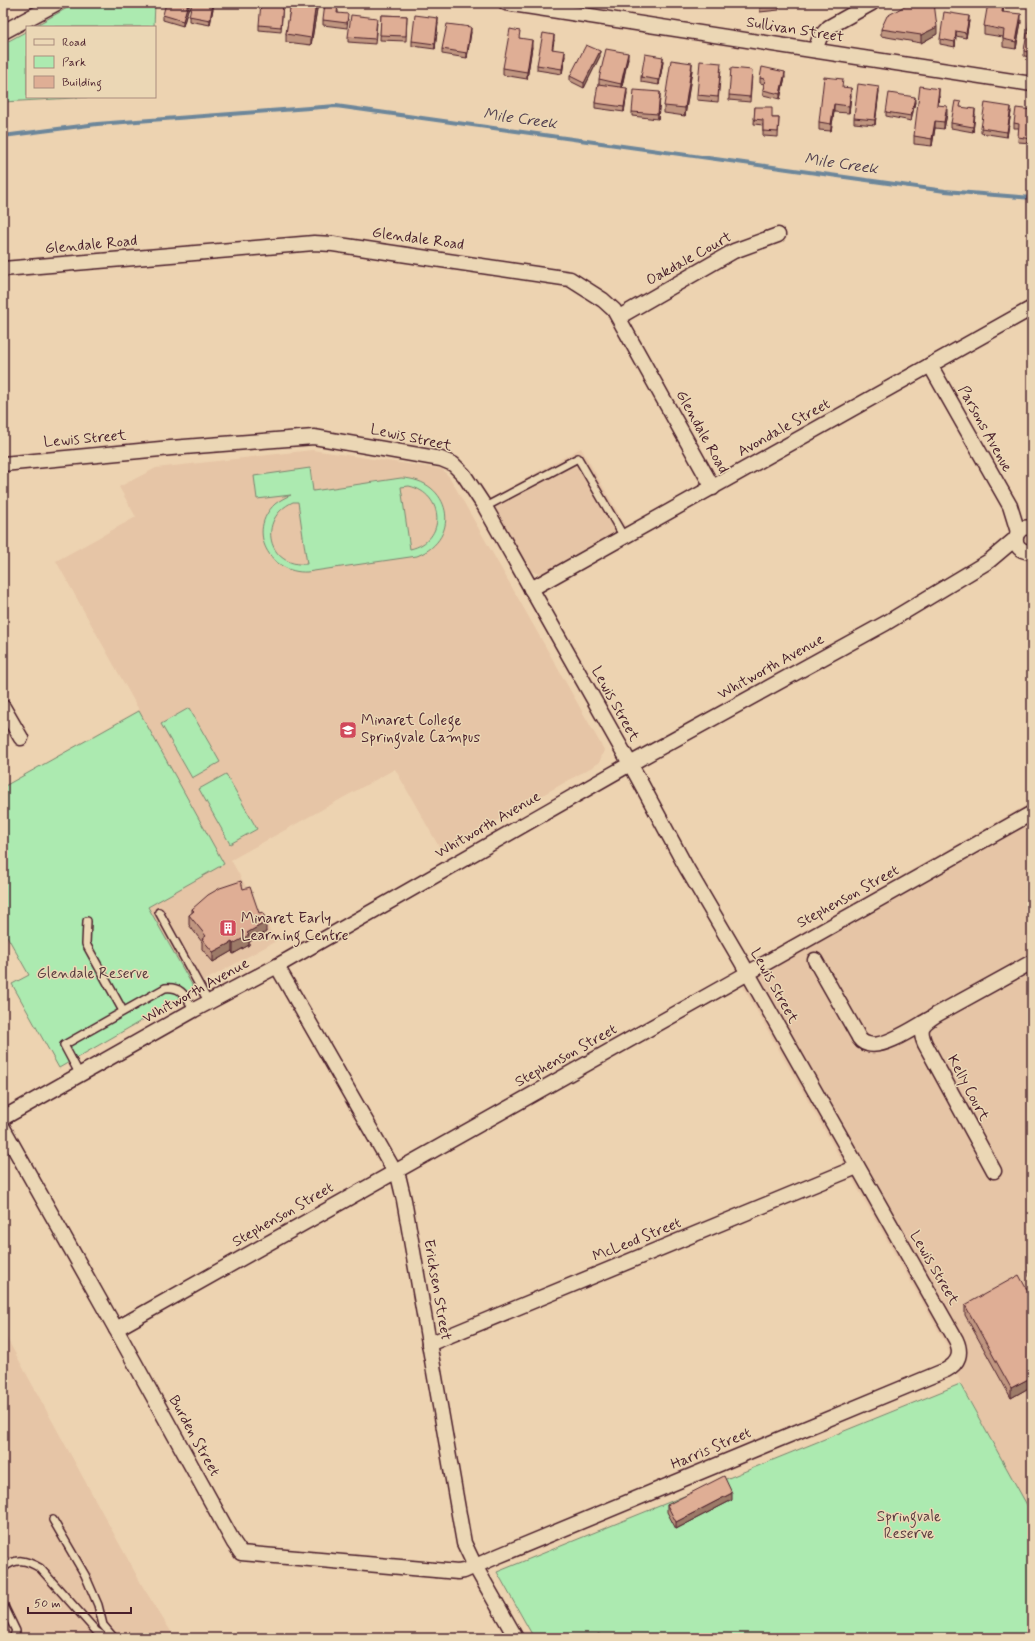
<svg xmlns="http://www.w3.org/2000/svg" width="1035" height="1641" font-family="Mynerve,sans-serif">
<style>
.built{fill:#e6c5a6}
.green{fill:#aceab0;stroke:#7b846e;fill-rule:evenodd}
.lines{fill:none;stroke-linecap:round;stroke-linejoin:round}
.stream{stroke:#6c869a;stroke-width:4}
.service-casing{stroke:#4a1f2b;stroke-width:10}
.minor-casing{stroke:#4a1f2b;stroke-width:17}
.service{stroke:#ebd7b5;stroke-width:7}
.minor{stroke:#ebd7b5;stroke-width:14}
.wall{fill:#c09680;stroke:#4a1f2b}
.shaded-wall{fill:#9c7a68;stroke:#4a1f2b}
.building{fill:#dfae95;stroke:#4a1f2b}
.labels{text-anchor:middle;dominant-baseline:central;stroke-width:3;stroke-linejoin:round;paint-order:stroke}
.street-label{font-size:15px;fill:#4a1f2b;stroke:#ebd7b5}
.poi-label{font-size:15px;fill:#4a1f2b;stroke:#ebd7b5;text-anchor:start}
.park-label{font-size:15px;fill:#593d3f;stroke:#ebd7b5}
.water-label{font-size:16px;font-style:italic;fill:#554150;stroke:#ebd7b5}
</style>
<rect width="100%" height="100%" fill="#edd3b1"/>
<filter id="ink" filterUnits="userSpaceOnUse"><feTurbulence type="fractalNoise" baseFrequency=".025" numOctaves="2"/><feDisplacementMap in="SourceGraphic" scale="8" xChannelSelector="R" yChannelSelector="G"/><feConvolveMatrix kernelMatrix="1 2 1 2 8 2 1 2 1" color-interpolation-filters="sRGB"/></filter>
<g filter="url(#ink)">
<!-- built -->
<g class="built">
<path d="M 581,448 L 626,527 L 547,572 L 540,574 L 533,572 L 528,568 L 489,499 Z"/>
<path d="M 312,450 L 442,469 L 450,478 L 604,750 L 599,763 L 442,852 L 395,769 L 231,860 L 276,941 L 193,987 L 148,907 L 41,765 L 139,710 L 56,561 L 136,517 L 119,487 L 156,468 Z"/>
<path d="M 1032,802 L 1032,1516 L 961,1384 L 946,1344 L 734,971 Z"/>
<path d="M 3,1331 L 143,1587 L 175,1638 L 3,1638 Z"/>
</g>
<!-- green -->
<g class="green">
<path d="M 76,3 L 155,3 L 154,27 L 33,27 Z"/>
<path d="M 27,31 L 27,97 L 91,97 L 3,102 L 3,44 Z"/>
<path d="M 310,468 L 313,491 L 401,478 C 451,479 463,538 417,556 L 307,572 C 270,574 246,531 275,504 C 280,500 286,497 291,495 L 257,499 L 254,476 ZM 409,486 C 445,494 447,541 410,549 L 401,487 ZM 293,502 L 298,502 L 307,564 C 268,568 256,519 293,502 Z"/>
<path d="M 189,708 L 220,762 L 192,778 L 161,724 Z"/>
<path d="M 139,711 L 224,864 L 148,907 L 195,990 L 59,1068 L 12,984 L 29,975 L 3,929 L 3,787 Z"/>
<path d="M 226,774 L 257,829 L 230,844 L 199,789 Z"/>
<path d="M 960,1384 L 1032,1514 L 1032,1638 L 534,1638 L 497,1572 Z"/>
</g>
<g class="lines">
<!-- stream -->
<path class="stream" d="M 3,136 L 97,124 L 336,106 L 945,191 L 1032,198"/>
<defs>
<g id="service">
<path d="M 485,507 L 578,458 L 624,537"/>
<path d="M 159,912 L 209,1003"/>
<path d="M 87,921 L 86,944 L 123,1011"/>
<path d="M 80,1075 L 64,1045 L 165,988 C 183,986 186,998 194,1010"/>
<path d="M 53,1520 L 85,1575 L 98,1605 L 103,1625 L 114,1638"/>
<path d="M 3,1568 C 17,1557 26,1560 40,1568 L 96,1631 L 106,1638"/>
<path d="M 3,1604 L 16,1631 L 13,1638"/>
</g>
<g id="minor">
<path d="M 506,3 L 1032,84"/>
<path d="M 3,32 L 57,3"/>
<path d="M 815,50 L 820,37 L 829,27 L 872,3"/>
<path d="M 3,269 L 314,243 L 333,244 L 570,279 L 603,300 L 614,310 L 713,488"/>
<path d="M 619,317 L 734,251 L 778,235"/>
<path d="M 930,365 L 1010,506 L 1018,532"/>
<path d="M 3,464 L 171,448 L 314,437 L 441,459 L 453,464 L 464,475 L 485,507 L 637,776 L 686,867 L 741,961 L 956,1340 C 962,1353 959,1363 946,1370 L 498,1556 L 464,1571 L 458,1572 L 241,1553 L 234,1543 L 116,1329 L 3,1128"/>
<path d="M 1032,527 L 1022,528 C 1010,538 1017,554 1032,551"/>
<path d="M 531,589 L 1032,308"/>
<path d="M 3,707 L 21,738"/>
<path d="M 815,960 L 857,1034 C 859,1039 862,1043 868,1044 C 883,1049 914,1028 928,1020"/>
<path d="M 277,966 L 399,1179 L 404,1200 L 464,1543 L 475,1566 L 516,1638"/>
<path d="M 3,1118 L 194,1010 L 277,966 L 630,764 L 886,623 L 989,561 L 1015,539"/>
<path d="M 994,1171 L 925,1044 C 918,1028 922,1024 936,1015 L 1032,962"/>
<path d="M 116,1329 L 1032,813"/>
<path d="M 429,1344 L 857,1167"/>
</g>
</defs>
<!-- service casing -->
<use href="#service" class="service-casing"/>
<!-- minor casing -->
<use href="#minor" class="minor-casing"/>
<!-- service -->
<use href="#service" class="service"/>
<!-- minor -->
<use href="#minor" class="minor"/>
</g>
<!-- wall -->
<g class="wall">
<path d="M 190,3 L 183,26 L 163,20 L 163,15 Z"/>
<path d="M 214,3 L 210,25 L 189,21 L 189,16 Z"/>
<path d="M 283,3 L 281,32 L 259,30 L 259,25 Z"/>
<path d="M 291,3 L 318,3 L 311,45 L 286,42 L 286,34 Z"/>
<path d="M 680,3 L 701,3 L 701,4 L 680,5 Z"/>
<path d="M 707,3 L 730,3 L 730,6 L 707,4 Z"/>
<path d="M 760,3 L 779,3 L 779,10 L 760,12 Z"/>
<path d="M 1004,3 L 1003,12 L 1021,22 L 1016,49 L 1003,47 L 1003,37 L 984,34 L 984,26 Z"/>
<path d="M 1032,6 L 1032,57 L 1024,56 L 1024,51 L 1028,33 L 1028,29 Z"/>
<path d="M 338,10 L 338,13 L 348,19 L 347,28 L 323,25 L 323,20 Z"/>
<path d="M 381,15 L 407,16 L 406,41 L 380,40 Z"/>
<path d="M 969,21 L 966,38 L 956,36 L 955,47 L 940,44 L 940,39 Z"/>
<path d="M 377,23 L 375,44 L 348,42 L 348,37 Z"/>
<path d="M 438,23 L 435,49 L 412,46 L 412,41 Z"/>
<path d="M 881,29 L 937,34 L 921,43 L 881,36 Z"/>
<path d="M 471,32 L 467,58 L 442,54 L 442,49 Z"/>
<path d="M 520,38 L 532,47 L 527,79 L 503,75 L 503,68 Z"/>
<path d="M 554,40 L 552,49 L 565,56 L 562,74 L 537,70 L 537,65 Z"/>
<path d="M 600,56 L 584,88 L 570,81 L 570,76 Z"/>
<path d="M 628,58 L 622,87 L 627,93 L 624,112 L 595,108 L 595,103 L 599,84 L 599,79 Z"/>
<path d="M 663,62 L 659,85 L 641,82 L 641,77 Z"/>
<path d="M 721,68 L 718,102 L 697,100 L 697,95 Z"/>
<path d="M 692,70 L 685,116 L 664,113 L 664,106 Z"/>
<path d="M 752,75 L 750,102 L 729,100 L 729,95 Z"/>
<path d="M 785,77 L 780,99 L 763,95 L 763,90 L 764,84 L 760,83 L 760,78 Z"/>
<path d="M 843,87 L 851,95 L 849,113 L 834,112 L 831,131 L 819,130 L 819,122 Z"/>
<path d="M 879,91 L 875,125 L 854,123 L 854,118 Z"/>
<path d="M 939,96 L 938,105 L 947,114 L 944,129 L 935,128 L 932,146 L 914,144 L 914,136 Z"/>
<path d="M 660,97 L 658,119 L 632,116 L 632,112 Z"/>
<path d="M 915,102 L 911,121 L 886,116 L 886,112 Z"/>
<path d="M 755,107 L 772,118 L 779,118 L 778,137 L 763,136 L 763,125 L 754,124 Z"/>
<path d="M 961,107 L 975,114 L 973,132 L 951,128 L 951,123 Z"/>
<path d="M 1032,110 L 1032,143 L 1018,142 L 1019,128 L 1014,128 L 1014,123 Z"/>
<path d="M 1011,112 L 1007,137 L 981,133 L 981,128 Z"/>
<path d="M 243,889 L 259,913 L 266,932 L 249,942 L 249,945 L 233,954 L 232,951 L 213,962 L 202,949 L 202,942 L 189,925 L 189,915 L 192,913 L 192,909 Z"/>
<path d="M 1032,1265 L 1032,1281 L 1029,1276 L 1029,1266 Z"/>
<path d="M 1032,1299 L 1032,1386 L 1011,1398 L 965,1315 L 965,1305 Z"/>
<path d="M 732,1500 L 676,1529 L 667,1512 L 667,1505 Z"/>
</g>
<!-- shaded-wall -->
<g class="shaded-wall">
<path d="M 188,3 L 190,3 L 183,26 L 183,21 Z"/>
<path d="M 213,3 L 214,3 L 210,25 L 210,20 Z"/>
<path d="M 316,3 L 318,3 L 311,45 L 311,38 Z"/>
<path d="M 797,3 L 810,3 L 797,7 Z"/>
<path d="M 1003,3 L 1004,3 L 1004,6 L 1002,19 L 1002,12 Z"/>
<path d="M 1021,14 L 1021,22 L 1016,49 L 1016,42 Z"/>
<path d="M 969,16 L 969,21 L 966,38 L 966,33 Z"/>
<path d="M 438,18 L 438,23 L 435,49 L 435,44 Z"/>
<path d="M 471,27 L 471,32 L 467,58 L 467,53 Z"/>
<path d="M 937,27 L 937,34 L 921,43 L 921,35 Z"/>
<path d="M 956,31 L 956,36 L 955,47 L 955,42 Z"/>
<path d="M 554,35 L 554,40 L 552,54 L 552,49 Z"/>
<path d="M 532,40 L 532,47 L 527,79 L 527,72 Z"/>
<path d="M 565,51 L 565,56 L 562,74 L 562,69 Z"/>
<path d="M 600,51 L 600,56 L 584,88 L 584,83 Z"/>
<path d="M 628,53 L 628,58 L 621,89 L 621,84 Z"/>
<path d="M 663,57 L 663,62 L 659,85 L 659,80 Z"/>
<path d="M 692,63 L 692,70 L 685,116 L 685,108 Z"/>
<path d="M 785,72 L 785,77 L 780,99 L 780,94 Z"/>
<path d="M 879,87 L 879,91 L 875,125 L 875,120 Z"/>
<path d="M 627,88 L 627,93 L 624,112 L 624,107 Z"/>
<path d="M 851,88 L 851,95 L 849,113 L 849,106 Z"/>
<path d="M 939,89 L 939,96 L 937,112 L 937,105 Z"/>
<path d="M 660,92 L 660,97 L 658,119 L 658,114 Z"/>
<path d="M 915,97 L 915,102 L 911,121 L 911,116 Z"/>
<path d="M 834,104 L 834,112 L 831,131 L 831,124 Z"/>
<path d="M 947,106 L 947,114 L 944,129 L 944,122 Z"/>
<path d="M 1011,107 L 1011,112 L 1007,137 L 1007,132 Z"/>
<path d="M 975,109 L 975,114 L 973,132 L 973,127 Z"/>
<path d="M 935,121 L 935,128 L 932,146 L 932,139 Z"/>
<path d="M 266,922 L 266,932 L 249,942 L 249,945 L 233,954 L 233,944 L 247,933 Z"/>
<path d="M 232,942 L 232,951 L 213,962 L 213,952 Z"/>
<path d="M 1032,1377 L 1032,1386 L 1011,1398 L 1011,1388 Z"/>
<path d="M 732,1493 L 732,1500 L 676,1529 L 676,1522 Z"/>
</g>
<!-- building -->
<g class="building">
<path d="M 166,3 L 188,3 L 183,21 L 163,15 Z"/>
<path d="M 192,3 L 213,3 L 210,20 L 189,16 Z"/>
<path d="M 261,3 L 283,3 L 281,27 L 259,25 Z"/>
<path d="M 291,3 L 316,3 L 311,38 L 286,34 Z"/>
<path d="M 760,3 L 779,3 L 779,5 L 760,7 Z"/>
<path d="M 910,3 L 934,3 L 937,27 L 921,35 L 881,29 L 887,16 Z"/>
<path d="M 988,3 L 1003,3 L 1002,12 L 1021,14 L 1016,42 L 1003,39 L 1004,30 L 984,26 Z"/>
<path d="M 325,4 L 338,5 L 337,13 L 348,14 L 347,23 L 323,20 Z"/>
<path d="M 1032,6 L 1032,29 L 1028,29 Z"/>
<path d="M 944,12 L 969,16 L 966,33 L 956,31 L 955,42 L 940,39 Z"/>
<path d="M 351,15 L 377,18 L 375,39 L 348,37 Z"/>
<path d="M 381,15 L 407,16 L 406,36 L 380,35 Z"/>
<path d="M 415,15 L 438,18 L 435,44 L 412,41 Z"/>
<path d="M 447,24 L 471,27 L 467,53 L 442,49 Z"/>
<path d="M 510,29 L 520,31 L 519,38 L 532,40 L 527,72 L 503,68 Z"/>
<path d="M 543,33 L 554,35 L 552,49 L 565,51 L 562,69 L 537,65 Z"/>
<path d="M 1027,33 L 1032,34 L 1032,53 L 1024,51 Z"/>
<path d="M 586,45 L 600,51 L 584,83 L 570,76 Z"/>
<path d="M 606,49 L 628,53 L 621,84 L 599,79 Z"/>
<path d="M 645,54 L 663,57 L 659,80 L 641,77 Z"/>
<path d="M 671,60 L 692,63 L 685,108 L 664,106 Z"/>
<path d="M 700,61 L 721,63 L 718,97 L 697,95 Z"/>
<path d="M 762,67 L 785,72 L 780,94 L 763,90 L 765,79 L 760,78 Z"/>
<path d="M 731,68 L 752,70 L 750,97 L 729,95 Z"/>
<path d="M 824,77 L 843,79 L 842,87 L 851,88 L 849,106 L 834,104 L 831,124 L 819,122 Z"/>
<path d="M 598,84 L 627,88 L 624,107 L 595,103 Z"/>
<path d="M 858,84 L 879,87 L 875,120 L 854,118 Z"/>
<path d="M 920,86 L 939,89 L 937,105 L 947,106 L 944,122 L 935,121 L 932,139 L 914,136 Z"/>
<path d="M 634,90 L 660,92 L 658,114 L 632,112 Z"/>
<path d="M 889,93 L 915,97 L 911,116 L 886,112 Z"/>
<path d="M 955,101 L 961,102 L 960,107 L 975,109 L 973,127 L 951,123 Z"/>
<path d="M 985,103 L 1011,107 L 1007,132 L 981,128 Z"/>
<path d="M 755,107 L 772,107 L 772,118 L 779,118 L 778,132 L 763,131 L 763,120 L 754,119 Z"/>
<path d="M 1016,108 L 1032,110 L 1032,139 L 1018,137 L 1019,124 L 1014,123 Z"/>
<path d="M 241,881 L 243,889 L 250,887 L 259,913 L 263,912 L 266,922 L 247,933 L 249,935 L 233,944 L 232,942 L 213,952 L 202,939 L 206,936 L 189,915 L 194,911 L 192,909 L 208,895 L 220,888 Z"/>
<path d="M 1032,1265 L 1032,1271 L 1029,1266 Z"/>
<path d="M 1019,1275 L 1032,1299 L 1032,1377 L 1011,1388 L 965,1305 Z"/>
<path d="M 724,1476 L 732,1493 L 676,1522 L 667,1505 Z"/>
<path d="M 599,1634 L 601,1638 L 593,1638 Z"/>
</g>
</g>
<!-- icons -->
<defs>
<symbol id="school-square" viewBox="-11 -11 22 22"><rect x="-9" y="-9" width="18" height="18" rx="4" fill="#d1495b" stroke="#ebd7b5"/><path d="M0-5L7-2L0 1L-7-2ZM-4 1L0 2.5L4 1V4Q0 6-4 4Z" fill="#fff"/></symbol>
<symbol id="building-square" viewBox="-11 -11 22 22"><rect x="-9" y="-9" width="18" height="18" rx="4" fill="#d1495b" stroke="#ebd7b5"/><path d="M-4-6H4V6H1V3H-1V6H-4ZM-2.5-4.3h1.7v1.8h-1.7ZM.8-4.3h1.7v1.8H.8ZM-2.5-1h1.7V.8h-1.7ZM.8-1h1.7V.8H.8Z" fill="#fff"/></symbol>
</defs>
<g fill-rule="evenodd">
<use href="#school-square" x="338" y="720" width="20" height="20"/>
<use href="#building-square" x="218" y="918" width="20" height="20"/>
</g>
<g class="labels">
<!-- street labels -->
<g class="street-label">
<text transform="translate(795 30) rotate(9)">Sullivan Street</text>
<text transform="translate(418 239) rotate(8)">Glendale Road</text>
<text transform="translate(91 245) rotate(-5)">Glendale Road</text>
<text transform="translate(689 259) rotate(-29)">Oakdale Court</text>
<text transform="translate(784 428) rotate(-29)">Avondale Street</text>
<text transform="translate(985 429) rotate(61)">Parsons Avenue</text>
<text transform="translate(702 432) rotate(61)">Glendale Road</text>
<text transform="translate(411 438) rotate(12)">Lewis Street</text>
<text transform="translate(85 439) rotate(-5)">Lewis Street</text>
<text transform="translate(771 667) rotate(-29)">Whitworth Avenue</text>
<text transform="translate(615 704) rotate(61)">Lewis Street</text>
<text transform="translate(488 825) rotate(-30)">Whitworth Avenue</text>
<text transform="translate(848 897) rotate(-29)">Stephenson Street</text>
<text transform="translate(774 986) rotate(61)">Lewis Street</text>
<text transform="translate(196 991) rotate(-29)">Whitworth Avenue</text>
<text transform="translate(566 1056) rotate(-29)">Stephenson Street</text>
<text transform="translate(968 1088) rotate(62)">Kelly Court</text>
<text transform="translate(283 1215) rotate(-30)">Stephenson Street</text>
<text transform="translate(637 1240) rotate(-22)">McLeod Street</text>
<text transform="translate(934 1268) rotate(60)">Lewis Street</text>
<text transform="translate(437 1290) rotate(80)">Ericksen Street</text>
<text transform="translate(194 1436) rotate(61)">Burden Street</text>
<text transform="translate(711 1449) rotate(-23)">Harris Street</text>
</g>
<!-- poi labels -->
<g class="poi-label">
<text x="361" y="721">Minaret College<tspan x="361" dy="17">Springvale Campus</tspan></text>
<text x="241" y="919">Minaret Early<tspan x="241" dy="17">Learning Centre</tspan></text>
</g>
<!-- park labels -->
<g class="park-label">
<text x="93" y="974">Glendale Reserve</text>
<text x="909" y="1517">Springvale<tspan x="909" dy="17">Reserve</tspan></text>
</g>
<!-- water labels -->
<g class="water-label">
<text transform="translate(520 119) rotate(8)">Mile Creek</text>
<text transform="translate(841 164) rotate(8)">Mile Creek</text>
</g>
</g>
<!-- margin -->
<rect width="1035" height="1641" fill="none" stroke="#ebd7b5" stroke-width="16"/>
<rect x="8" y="8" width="1019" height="1625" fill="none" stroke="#4a1f2b" stroke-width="1.5" filter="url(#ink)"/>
<!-- legend -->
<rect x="26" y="26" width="130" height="72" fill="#ebd7b5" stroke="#ab8d7e"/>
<rect x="34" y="39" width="20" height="6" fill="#ebd7b5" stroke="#ab8d7e"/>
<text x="62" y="46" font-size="12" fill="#4a1f2b">Road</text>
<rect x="34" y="56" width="20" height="12" fill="#aceab0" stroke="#ab8d7e"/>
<text x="62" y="66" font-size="12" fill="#4a1f2b">Park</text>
<rect x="34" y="76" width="20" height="12" fill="#dfae95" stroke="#ab8d7e"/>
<text x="62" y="86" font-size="12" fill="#4a1f2b">Building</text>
<!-- scale -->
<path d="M28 1607v6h103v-6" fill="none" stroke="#4a1f2b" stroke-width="2"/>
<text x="34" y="1607" font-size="12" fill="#4a1f2b" stroke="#ebd7b5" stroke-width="3" paint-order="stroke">50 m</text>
</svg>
